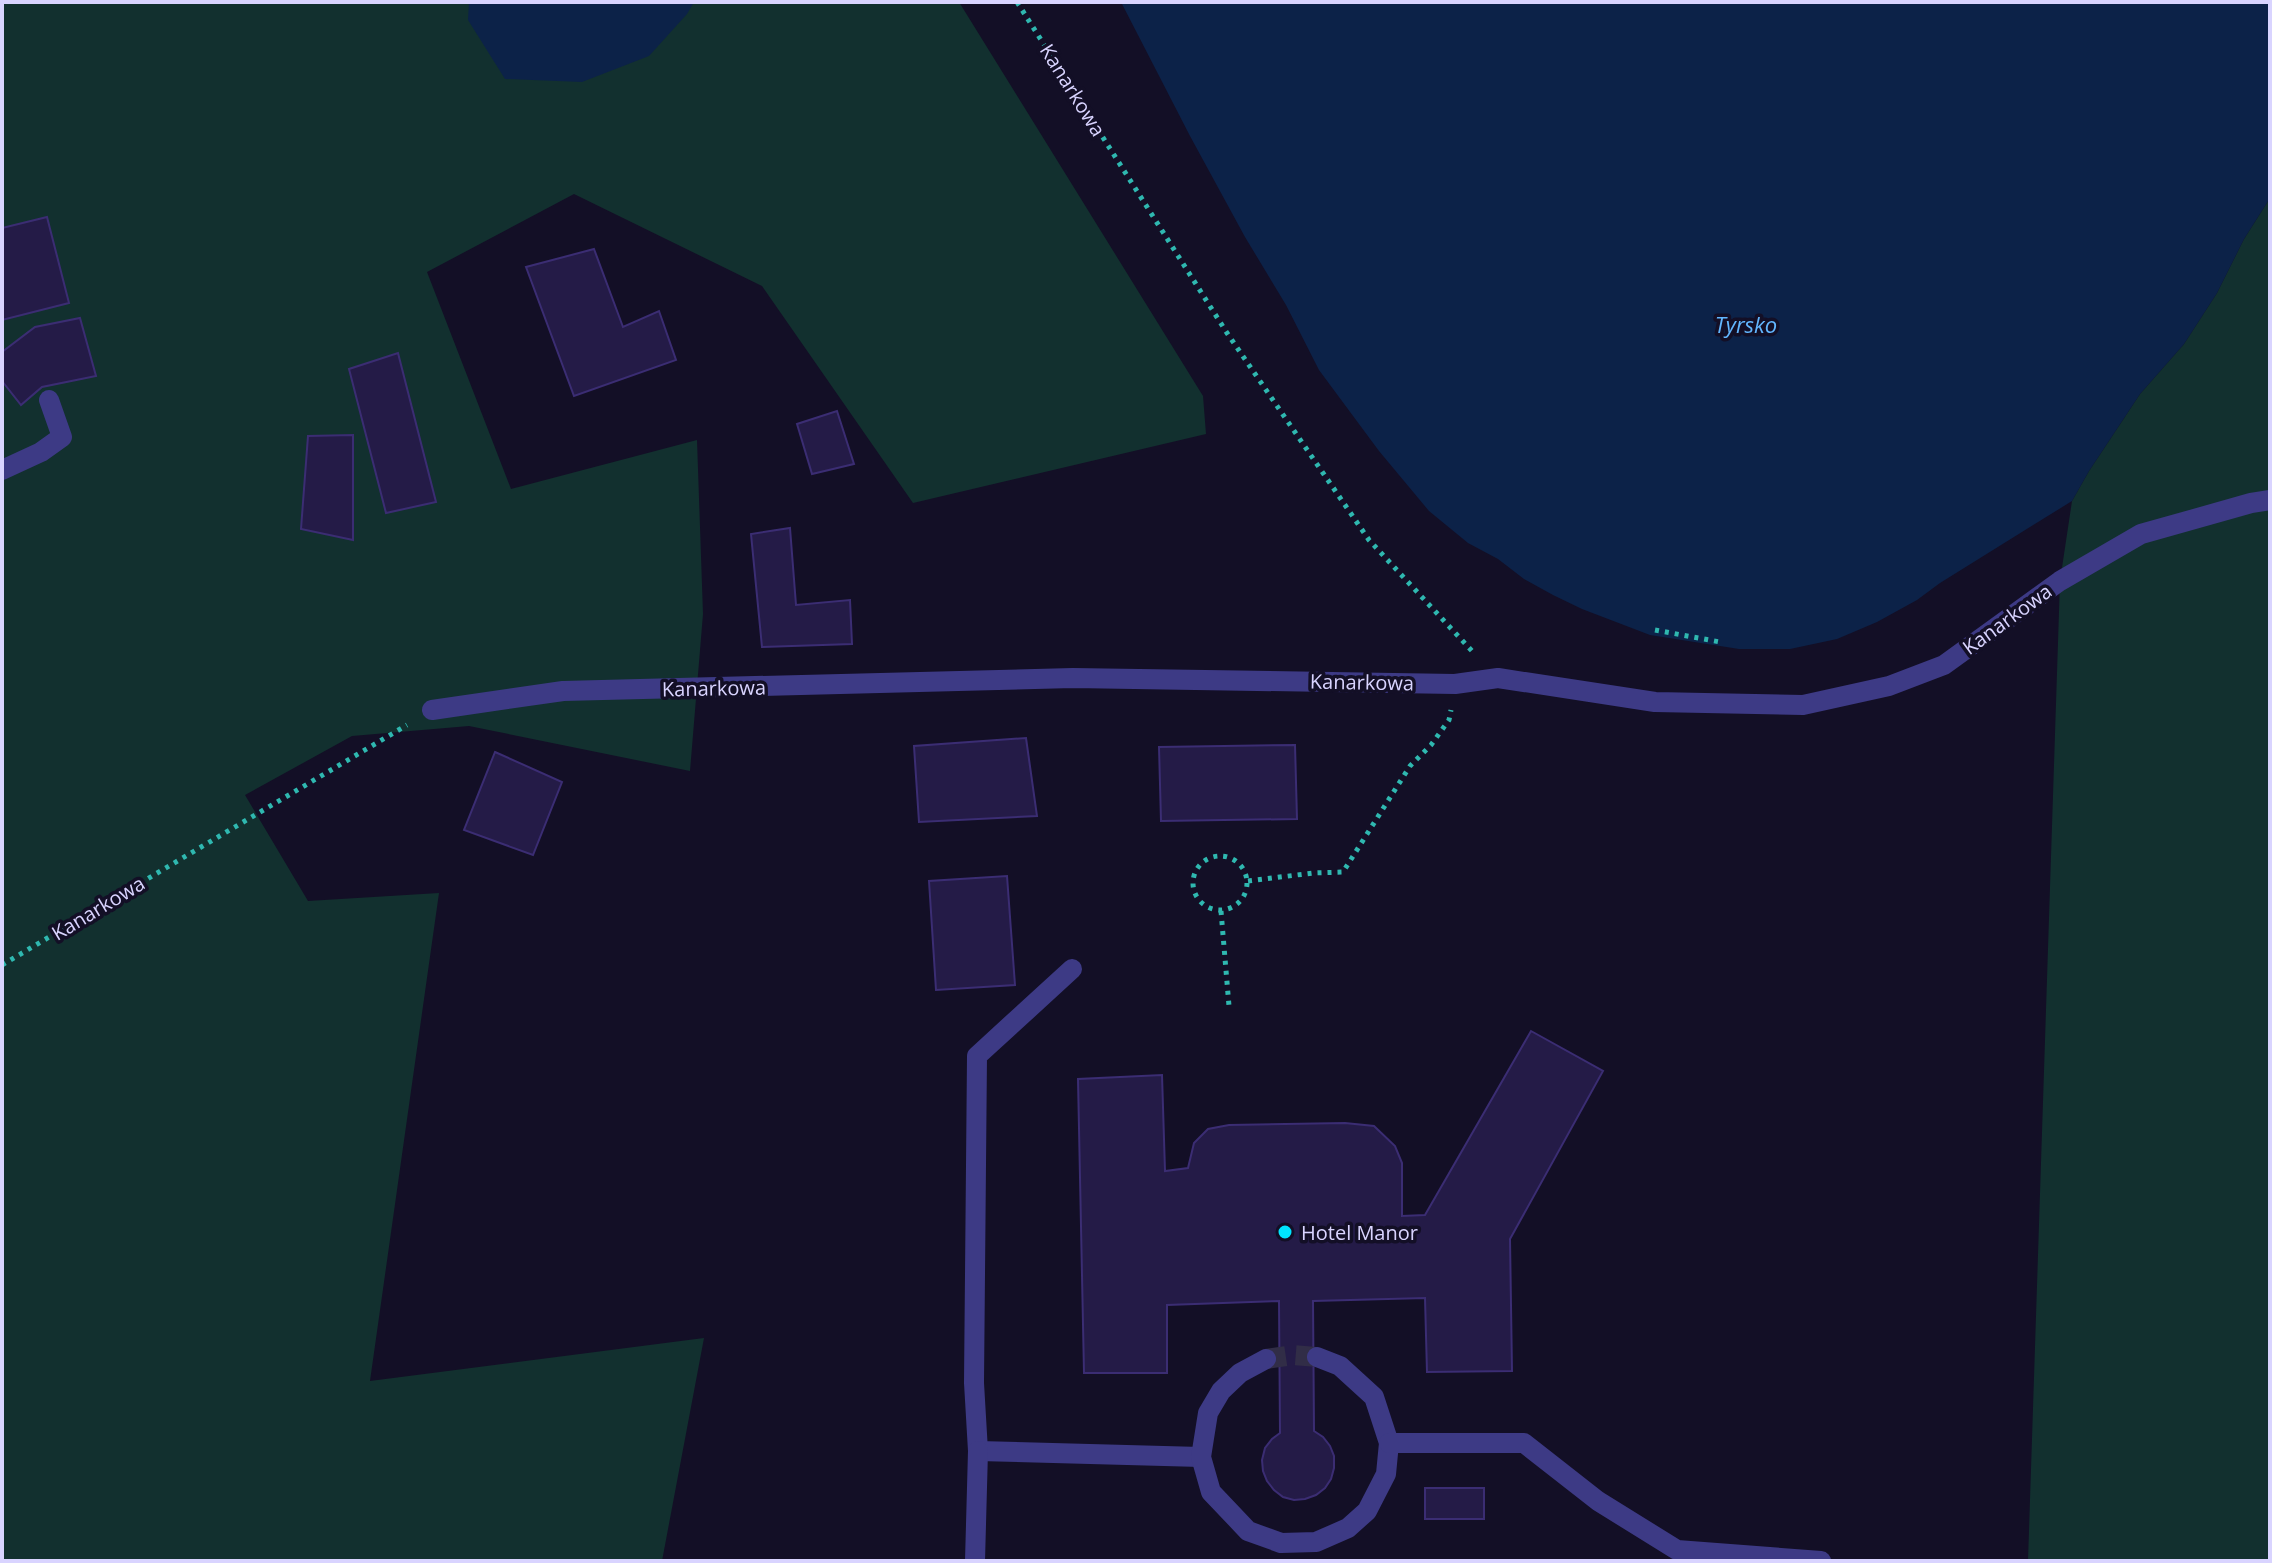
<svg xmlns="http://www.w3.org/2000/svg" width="2272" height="1563" font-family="'Open Sans',sans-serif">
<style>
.green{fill:#12302f}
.water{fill:#0c2248}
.building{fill:#241b47;stroke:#3b2d73;stroke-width:2}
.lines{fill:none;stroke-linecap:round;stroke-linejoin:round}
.minor-tunnel{stroke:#312d47;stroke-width:20;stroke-dasharray:20 10;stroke-linecap:butt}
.path{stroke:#2fb8b0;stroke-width:5;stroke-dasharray:4 6;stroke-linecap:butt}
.minor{stroke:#3d3a85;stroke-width:20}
.poi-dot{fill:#00e5ff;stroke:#130f26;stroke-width:3}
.labels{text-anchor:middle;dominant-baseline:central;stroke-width:7;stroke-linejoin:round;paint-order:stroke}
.street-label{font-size:20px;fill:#d9d4ff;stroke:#130f26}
.poi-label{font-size:20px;fill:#d9d4ff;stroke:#130f26;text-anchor:start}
.water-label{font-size:22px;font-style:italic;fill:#62b6ff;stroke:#130f26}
</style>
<rect width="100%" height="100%" fill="#130f26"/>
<!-- green -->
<g class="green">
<path d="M 2,2 L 959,2 L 1203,396 L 1206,434 L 913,503 L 762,286 L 574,194 L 427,272 L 511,489 L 697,440 L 703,614 L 690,771 L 469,726 L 352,736 L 245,795 L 308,901 L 439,893 L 370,1381 L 704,1338 L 662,1561 L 2,1561 Z"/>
<path d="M 2270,198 L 2270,1561 L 2028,1561 L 2060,581 L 2072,501 L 2089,471 L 2140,394 L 2184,344 L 2217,293 L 2244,239 Z"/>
</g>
<!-- water -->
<g class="water">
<path d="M 469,2 L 694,2 L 687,14 L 649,56 L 582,82 L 505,79 L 468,20 Z"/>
<path d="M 1121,2 L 2270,2 L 2270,198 L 2244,239 L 2217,293 L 2184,344 L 2140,394 L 2089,471 L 2072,501 L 1940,583 L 1917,600 L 1877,622 L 1837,639 L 1790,649 L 1739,649 L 1650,635 L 1582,609 L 1553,595 L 1524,579 L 1498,559 L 1468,543 L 1429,511 L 1379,451 L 1319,370 L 1286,305 L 1245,237 L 1190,136 Z"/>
</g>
<!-- building -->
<g class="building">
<path d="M 47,217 L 69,303 L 2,320 L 2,228 Z"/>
<path d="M 594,249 L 623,327 L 659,311 L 676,360 L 574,396 L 526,267 Z"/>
<path d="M 80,318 L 96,376 L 42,387 L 21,405 L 2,381 L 2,352 L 35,327 Z"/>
<path d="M 398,353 L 436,502 L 386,513 L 349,369 Z"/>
<path d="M 837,411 L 854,464 L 812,474 L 797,424 Z"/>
<path d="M 353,435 L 353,540 L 301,529 L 308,436 Z"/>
<path d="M 790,528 L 796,605 L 850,600 L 852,644 L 762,647 L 751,534 Z"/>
<path d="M 1026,738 L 1037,816 L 919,822 L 914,746 Z"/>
<path d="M 1295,745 L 1297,819 L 1161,821 L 1159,747 Z"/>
<path d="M 495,752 L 562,782 L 533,855 L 464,830 Z"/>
<path d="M 1007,876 L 1015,985 L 936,990 L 929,881 Z"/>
<path d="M 1531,1031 L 1603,1071 L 1510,1239 L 1512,1371 L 1427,1372 L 1425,1298 L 1313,1301 L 1314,1431 L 1323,1437 L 1330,1446 L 1334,1456 L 1334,1468 L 1331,1479 L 1325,1488 L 1316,1495 L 1305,1499 L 1294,1500 L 1283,1497 L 1274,1490 L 1267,1481 L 1263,1471 L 1262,1460 L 1265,1448 L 1272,1439 L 1280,1433 L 1279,1301 L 1167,1305 L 1167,1373 L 1084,1373 L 1078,1079 L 1162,1075 L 1165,1171 L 1188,1168 L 1194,1143 L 1208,1129 L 1229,1125 L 1345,1123 L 1374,1126 L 1395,1146 L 1402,1163 L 1402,1216 L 1425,1215 Z"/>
<rect x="1425" y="1488" width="59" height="31"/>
</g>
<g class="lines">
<!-- minor-tunnel -->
<path class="minor-tunnel" d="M 1266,1359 L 1293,1355 L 1317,1357"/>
<!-- path -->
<g class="path">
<path d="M 1017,2 L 1227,333 L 1369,540 L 1472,651"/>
<path d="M 1655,630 L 1720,642"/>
<circle cx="1220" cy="883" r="27"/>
<path d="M 1248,881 L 1313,873 L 1343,872 L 1410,766 L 1431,745 L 1449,720 L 1451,710"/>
<path d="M 1221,911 L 1229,1006"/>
<path d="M 2,965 L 407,725"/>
</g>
<!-- minor -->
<g class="minor">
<path d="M 2,470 L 41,452 L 62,437 L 49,400"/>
<path d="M 432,710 L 563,691 L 1073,678 L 1455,684 L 1498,678 L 1655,702 L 1803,705 L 1889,686 L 1944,665 L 2060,581 L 2141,534 L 2251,503 L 2270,500"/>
<path d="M 1072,969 L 977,1056 L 974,1383 L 978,1451 L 1201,1457"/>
<path d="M 1266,1359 L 1240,1373 L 1221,1391 L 1208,1413 L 1201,1457 L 1211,1492 L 1248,1531 L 1281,1543 L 1316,1542 L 1348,1528 L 1367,1511 L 1386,1474 L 1389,1443 L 1374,1397 L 1340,1366 L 1317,1357"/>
<path d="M 1389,1443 L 1524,1443 L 1598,1501 L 1677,1550 L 1821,1561"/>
<path d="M 975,1561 L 978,1451"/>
</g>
</g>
<!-- markers -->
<circle class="poi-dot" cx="1285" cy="1232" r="8"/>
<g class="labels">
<!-- street labels -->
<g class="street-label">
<text transform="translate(1073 90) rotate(58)">Kanarkowa</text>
<text transform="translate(2007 619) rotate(-36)">Kanarkowa</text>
<text transform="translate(1362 682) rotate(1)">Kanarkowa</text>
<text transform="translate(714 688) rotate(-1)">Kanarkowa</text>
<text transform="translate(98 908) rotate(-31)">Kanarkowa</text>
</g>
<!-- poi labels -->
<g class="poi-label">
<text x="1301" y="1232">Hotel Manor</text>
</g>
<!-- water labels -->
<g class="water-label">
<text x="1746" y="324">Tyrsko</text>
</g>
</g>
<!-- border -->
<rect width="2272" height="1563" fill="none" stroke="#d9d4ff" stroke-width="8"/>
</svg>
